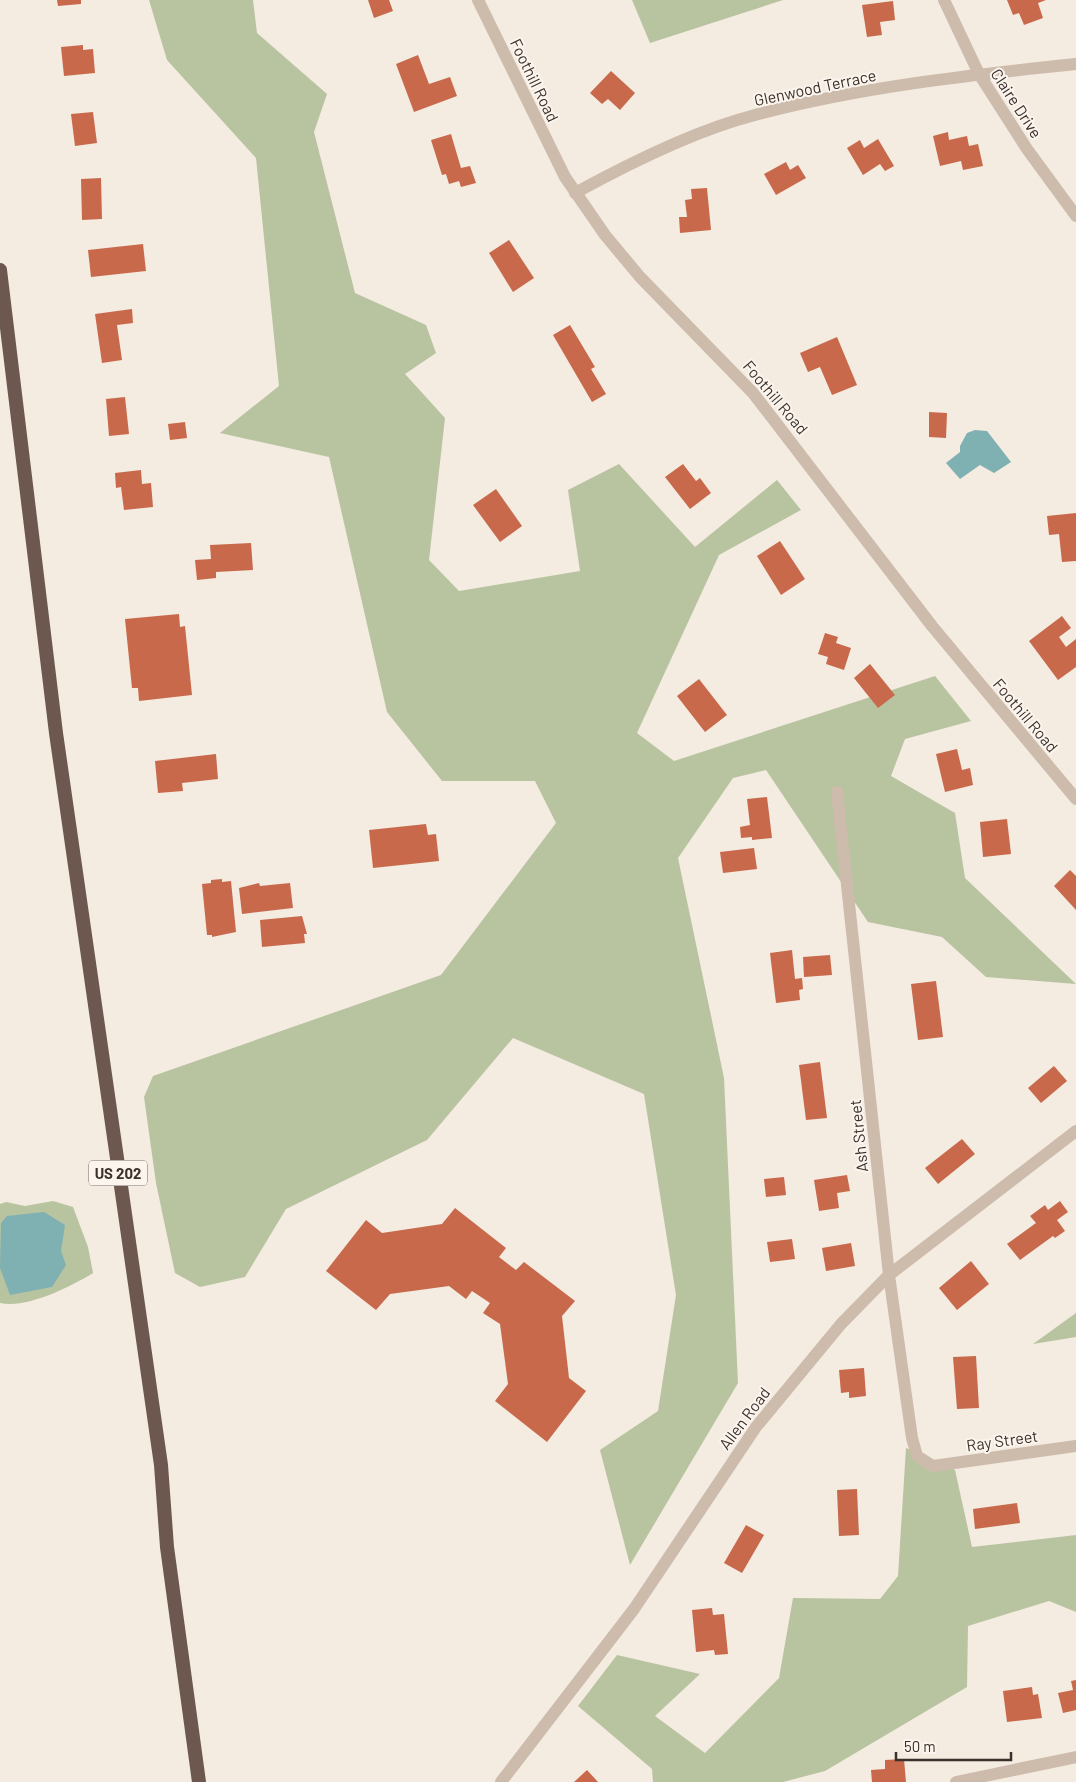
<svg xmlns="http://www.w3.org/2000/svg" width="1076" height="1782" font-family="Barlow,sans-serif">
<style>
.green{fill:#b8c4a0}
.water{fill:#7fb0b2}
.building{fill:#c8694b}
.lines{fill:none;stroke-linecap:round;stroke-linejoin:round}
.minor{stroke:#cdbbac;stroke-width:12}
.tertiary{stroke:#cdbbac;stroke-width:12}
.trunk{stroke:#6c584f;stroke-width:14}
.labels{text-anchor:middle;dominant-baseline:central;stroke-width:4;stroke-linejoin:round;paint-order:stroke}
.shield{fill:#fbf5ee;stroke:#756b66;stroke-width:1}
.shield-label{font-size:15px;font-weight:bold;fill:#3b302b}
.street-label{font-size:16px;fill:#3b302b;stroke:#fbf5ee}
</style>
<rect width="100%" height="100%" fill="#f4ebe1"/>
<!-- green -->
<g class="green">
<path d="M 149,0 L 253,0 L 257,33 L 327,94 L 314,132 L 355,293 L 426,325 L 436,353 L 405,374 L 445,418 L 429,560 L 459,591 L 580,571 L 568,490 L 619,464 L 695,547 L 777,480 L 801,510 L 719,555 L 637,733 L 674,761 L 935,676 L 971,721 L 905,739 L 891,776 L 955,813 L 965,878 L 1076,984 L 986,977 L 942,937 L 868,922 L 766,770 L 733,778 L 678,858 L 724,1078 L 738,1383 L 630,1565 L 600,1450 L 658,1411 L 676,1295 L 644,1094 L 513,1038 L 427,1140 L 286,1209 L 245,1277 L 200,1287 L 175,1273 L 156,1183 L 144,1097 L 153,1076 L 441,975 L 556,823 L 535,781 L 442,781 L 387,712 L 329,457 L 220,433 L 279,386 L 256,158 L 167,60 Z"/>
<path d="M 632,0 L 783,0 L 650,43 Z"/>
<path d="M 53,1201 L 73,1207 L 88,1247 L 93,1273 C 70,1287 26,1309 0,1303 L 0,1204 L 6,1202 L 25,1206 Z"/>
<path d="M 1076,1313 L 1076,1337 L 1033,1344 Z"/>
<path d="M 906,1448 L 955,1470 L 972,1547 L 1076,1535 L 1076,1612 L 1049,1601 L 968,1626 L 967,1687 L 825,1771 L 783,1782 L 653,1782 L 652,1769 L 578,1706 L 617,1655 L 700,1674 L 655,1716 L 705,1753 L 779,1678 L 793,1598 L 880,1599 L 898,1576 Z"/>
</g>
<!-- water -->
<g class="water">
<path d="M 975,430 L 987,431 L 1011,462 L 994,473 L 980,465 L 960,479 L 946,463 L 960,452 L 960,446 L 967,433 Z"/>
<path d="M 44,1212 L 65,1225 L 61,1251 L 66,1265 L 52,1287 L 10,1295 L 0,1268 L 1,1223 L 7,1216 Z"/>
</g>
<!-- building -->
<g class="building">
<path d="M 57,0 L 81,0 L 81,4 L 58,6 Z"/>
<path d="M 368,0 L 389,0 L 393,11 L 374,18 Z"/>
<path d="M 1007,0 L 1046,0 L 1038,3 L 1043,18 L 1024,25 L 1019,13 L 1013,15 Z"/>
<path d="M 893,1 L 895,20 L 880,22 L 882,35 L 867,37 L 862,5 Z"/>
<path d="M 83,45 L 83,50 L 93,49 L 95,73 L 64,76 L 61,47 Z"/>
<path d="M 418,55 L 429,84 L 450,77 L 457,96 L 414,112 L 396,64 Z"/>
<path d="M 611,71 L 635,93 L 620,110 L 608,99 L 602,104 L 590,93 Z"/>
<path d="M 93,112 L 97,143 L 75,146 L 71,114 Z"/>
<path d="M 948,132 L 949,140 L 967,136 L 969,146 L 978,144 L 983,166 L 963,170 L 961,161 L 940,166 L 933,136 Z"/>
<path d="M 451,134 L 461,168 L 470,166 L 476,183 L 461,187 L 459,181 L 449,184 L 446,174 L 442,175 L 431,140 Z"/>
<path d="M 878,139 L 894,166 L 885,171 L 880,164 L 863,175 L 847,148 L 860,140 L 864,148 Z"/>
<path d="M 786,162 L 790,170 L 798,165 L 806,178 L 776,195 L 764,174 Z"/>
<path d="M 101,178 L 102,219 L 82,220 L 81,179 Z"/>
<path d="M 707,188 L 711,230 L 680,233 L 679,217 L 687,217 L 685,200 L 692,199 L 691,189 Z"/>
<path d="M 509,240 L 534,278 L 513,292 L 489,253 Z"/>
<path d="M 143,244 L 146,271 L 91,277 L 88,250 Z"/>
<path d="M 132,309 L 133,323 L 117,325 L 122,360 L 102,363 L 95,314 Z"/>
<path d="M 570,325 L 595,367 L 591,369 L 606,394 L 592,402 L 553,335 Z"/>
<path d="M 837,337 L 857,385 L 832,395 L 820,367 L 808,372 L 800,353 Z"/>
<path d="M 125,397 L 129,434 L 109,436 L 106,399 Z"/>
<path d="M 929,412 L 947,413 L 946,438 L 929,437 Z"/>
<path d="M 185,422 L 187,438 L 170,440 L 168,424 Z"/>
<path d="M 683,464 L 696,481 L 700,478 L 711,493 L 690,509 L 665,477 Z"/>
<path d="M 141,470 L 142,484 L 151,483 L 153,507 L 124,510 L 121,487 L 116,488 L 115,473 Z"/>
<path d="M 496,489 L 522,526 L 500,542 L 473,505 Z"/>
<path d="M 1076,513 L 1076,561 L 1062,562 L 1059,534 L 1049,535 L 1047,516 Z"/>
<path d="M 780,541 L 805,579 L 781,595 L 757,556 Z"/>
<path d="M 251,543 L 253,570 L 216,572 L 216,578 L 197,580 L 195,560 L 211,559 L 210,545 Z"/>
<path d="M 179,614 L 180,627 L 185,626 L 192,695 L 139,701 L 138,688 L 132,688 L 125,619 Z"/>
<path d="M 1062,616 L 1071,628 L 1059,637 L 1066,647 L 1076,639 L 1076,667 L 1058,680 L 1029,641 Z"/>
<path d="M 825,633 L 838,637 L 836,643 L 851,648 L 844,670 L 826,664 L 828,657 L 818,654 Z"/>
<path d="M 870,664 L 895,695 L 878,708 L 854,678 Z"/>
<path d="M 699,679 L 727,715 L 705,732 L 677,696 Z"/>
<path d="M 957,749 L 962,770 L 970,768 L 973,785 L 945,792 L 936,754 Z"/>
<path d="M 216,754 L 218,779 L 182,783 L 183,791 L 158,793 L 155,761 Z"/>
<path d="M 767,797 L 772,838 L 752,840 L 752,837 L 741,838 L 740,827 L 750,825 L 747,799 Z"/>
<path d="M 1007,819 L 1011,854 L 983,857 L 980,822 Z"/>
<path d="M 426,824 L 428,835 L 436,834 L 439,861 L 373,868 L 369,830 Z"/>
<path d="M 754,848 L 757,869 L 723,873 L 720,852 Z"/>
<path d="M 1070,870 L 1076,876 L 1076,910 L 1054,886 Z"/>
<path d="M 222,879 L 222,882 L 231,881 L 236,932 L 212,937 L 212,935 L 207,935 L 202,884 L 211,883 L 211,880 Z"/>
<path d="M 259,883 L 260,886 L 290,883 L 293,908 L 242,914 L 239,888 Z"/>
<path d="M 302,916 L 307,934 L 304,934 L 305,943 L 262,947 L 260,920 Z"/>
<path d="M 792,950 L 795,979 L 802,978 L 803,989 L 799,990 L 800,1000 L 776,1003 L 770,953 Z"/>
<path d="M 830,955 L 832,975 L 804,977 L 803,957 Z"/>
<path d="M 936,981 L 943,1037 L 918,1040 L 911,984 Z"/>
<path d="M 820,1062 L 827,1118 L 806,1120 L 799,1065 Z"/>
<path d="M 1054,1066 L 1067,1081 L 1041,1103 L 1028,1088 Z"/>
<path d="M 962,1139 L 975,1154 L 938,1184 L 925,1168 Z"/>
<path d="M 847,1175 L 850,1191 L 837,1193 L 839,1208 L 819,1211 L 814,1180 Z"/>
<path d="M 784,1177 L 786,1195 L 766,1197 L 764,1179 Z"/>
<path d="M 1060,1201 L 1068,1212 L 1057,1220 L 1065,1231 L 1055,1238 L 1053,1236 L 1020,1260 L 1007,1244 L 1036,1223 L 1030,1216 L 1045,1205 L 1048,1210 Z"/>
<path d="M 455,1208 L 506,1248 L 499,1257 L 516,1270 L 524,1262 L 575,1301 L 562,1316 L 569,1378 L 586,1391 L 547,1442 L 495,1401 L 508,1384 L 500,1324 L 483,1313 L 490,1303 L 472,1291 L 466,1299 L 449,1286 L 390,1294 L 376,1310 L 326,1271 L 366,1220 L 382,1233 L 442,1224 Z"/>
<path d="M 792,1239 L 795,1259 L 770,1262 L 767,1242 Z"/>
<path d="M 851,1243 L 855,1266 L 826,1271 L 822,1248 Z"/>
<path d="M 971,1261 L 989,1284 L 957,1310 L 939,1288 Z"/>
<path d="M 976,1356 L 979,1408 L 957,1409 L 953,1357 Z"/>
<path d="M 864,1368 L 866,1396 L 849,1398 L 849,1392 L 841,1393 L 839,1370 Z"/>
<path d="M 857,1489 L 859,1535 L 839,1536 L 837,1490 Z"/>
<path d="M 1017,1503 L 1020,1523 L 975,1529 L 973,1509 Z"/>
<path d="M 746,1525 L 764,1535 L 742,1573 L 724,1563 Z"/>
<path d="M 712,1608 L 713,1615 L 724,1614 L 728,1654 L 715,1655 L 714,1650 L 696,1652 L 692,1610 Z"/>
<path d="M 1076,1680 L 1076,1710 L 1063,1713 L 1058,1693 L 1073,1690 L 1071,1681 Z"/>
<path d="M 1032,1687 L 1033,1695 L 1038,1694 L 1042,1718 L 1007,1722 L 1003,1691 Z"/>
<path d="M 904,1759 L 906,1782 L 872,1782 L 871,1770 L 885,1769 L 885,1760 Z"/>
<path d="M 587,1770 L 598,1782 L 574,1782 Z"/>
</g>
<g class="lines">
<!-- minor -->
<g class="minor">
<path d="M 944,0 L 979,74 L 1027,149 L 1076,216"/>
<path d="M 575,193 C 628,164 696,130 755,115 C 860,87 969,75 1076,64"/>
<path d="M 837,792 L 889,1275 L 912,1438 L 917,1456 L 933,1466 L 1076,1446"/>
<path d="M 956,1782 L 1076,1757"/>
</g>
<!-- tertiary -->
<g class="tertiary">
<path d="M 478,0 L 565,177 L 605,235 L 640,277 L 753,393 L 932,626 L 1076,799"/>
<path d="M 501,1782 L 634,1609 L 756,1427 L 841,1324 L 889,1275 L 1076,1131"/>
</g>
<!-- trunk -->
<path class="trunk" d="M 0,270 L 56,733 L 161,1465 L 167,1547 L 199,1782"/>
</g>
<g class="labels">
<!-- shield labels -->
<rect class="shield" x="89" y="1160.5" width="58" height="25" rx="4"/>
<g class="shield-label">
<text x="118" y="1173">US 202</text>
</g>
<!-- street labels -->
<g class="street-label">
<text transform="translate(535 80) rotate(64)">Foothill Road</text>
<text transform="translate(815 87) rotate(-12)">Glenwood Terrace</text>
<text transform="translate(1017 103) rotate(57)">Claire Drive</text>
<text transform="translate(776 397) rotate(50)">Foothill Road</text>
<text transform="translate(1026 715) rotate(50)">Foothill Road</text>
<text transform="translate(858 1136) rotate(-96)">Ash Street</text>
<text transform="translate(744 1418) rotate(-53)">Allen Road</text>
<text transform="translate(1002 1440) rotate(-8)">Ray Street</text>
</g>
</g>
<!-- scale -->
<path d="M896 1752v8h115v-8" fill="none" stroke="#3b302b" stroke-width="2.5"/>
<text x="904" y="1752" font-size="15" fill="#3b302b" stroke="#fbf5ee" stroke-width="4" paint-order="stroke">50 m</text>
</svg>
